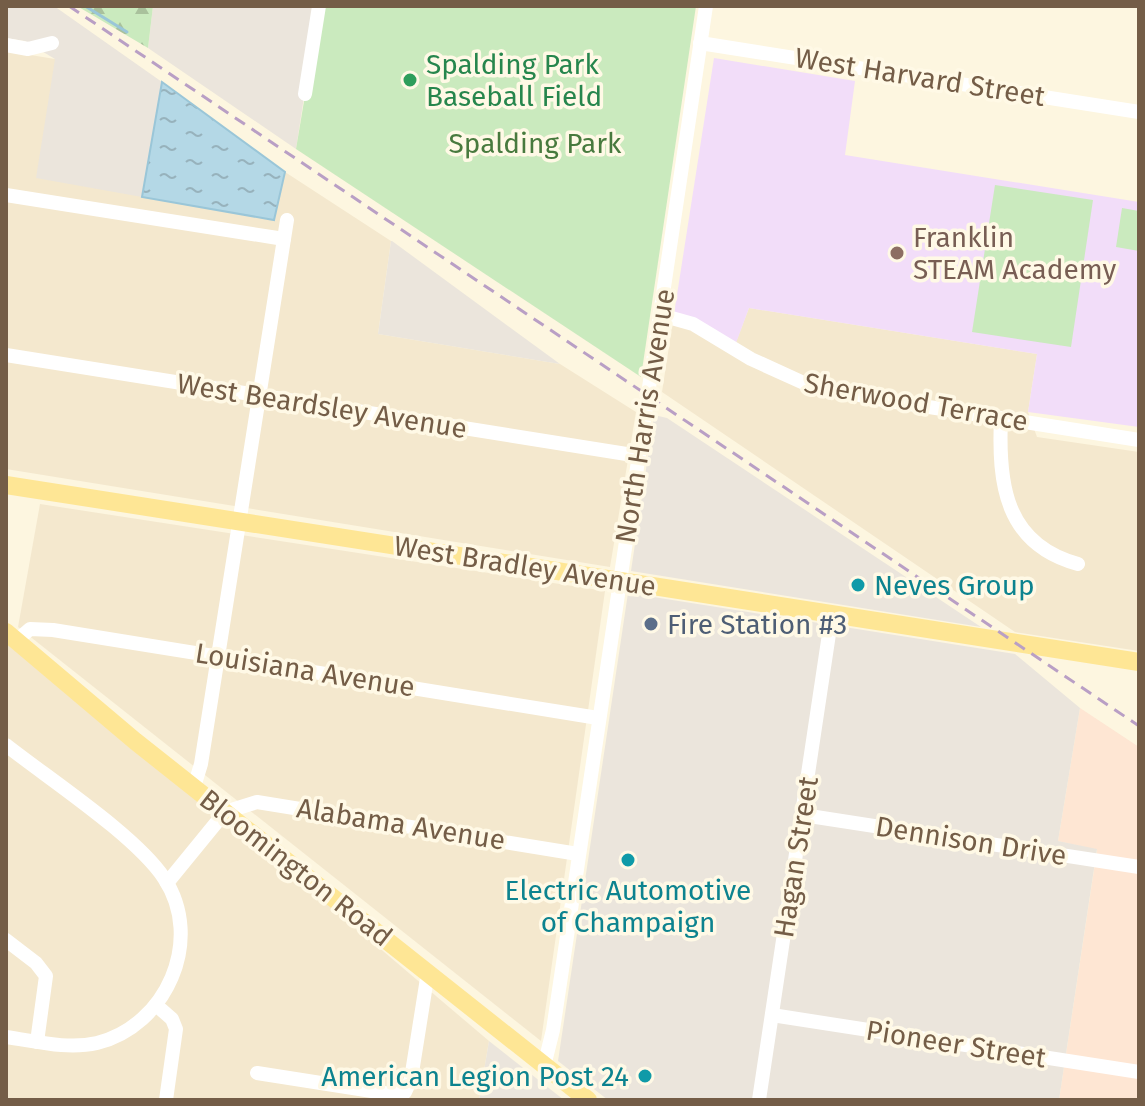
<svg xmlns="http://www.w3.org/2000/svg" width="1145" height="1106" font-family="'Fira Sans',sans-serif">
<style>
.residential{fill:#f4e8ce}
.commercial{fill:#fee6d3}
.industrial{fill:#ebe5dc}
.education{fill:#f2ddf9}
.forest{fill:url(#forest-firs)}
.park{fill:#caeabe}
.water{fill:url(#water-ripples);stroke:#9ac6d8;stroke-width:2}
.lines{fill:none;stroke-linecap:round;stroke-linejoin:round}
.stream{stroke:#9ac6d8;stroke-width:3}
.minor{stroke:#fff;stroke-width:14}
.major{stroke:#fee695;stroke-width:18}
.rail{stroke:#b99fc5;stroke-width:3;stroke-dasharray:12 8;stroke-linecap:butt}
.leisure-dot{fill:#2e9e5b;stroke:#fff9e6;stroke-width:3}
.education-dot{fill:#8d6e63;stroke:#fff9e6;stroke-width:3}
.culture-dot{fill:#0f9aa8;stroke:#fff9e6;stroke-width:3}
.service-dot{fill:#5c6f8a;stroke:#fff9e6;stroke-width:3}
.labels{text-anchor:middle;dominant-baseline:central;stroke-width:7;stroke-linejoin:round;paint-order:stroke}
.leisure-label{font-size:28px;fill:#27864d;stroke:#fff9e6;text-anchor:start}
.street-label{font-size:28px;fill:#745d47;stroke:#fff9e6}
.park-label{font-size:28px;fill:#487a3e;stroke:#fff9e6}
.education-label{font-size:28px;fill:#785e54;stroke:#fff9e6;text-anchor:start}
.culture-label{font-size:28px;fill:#0d838f;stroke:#fff9e6;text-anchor:start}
.service-label{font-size:28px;fill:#4e5e75;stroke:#fff9e6;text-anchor:start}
</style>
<defs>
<pattern id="forest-firs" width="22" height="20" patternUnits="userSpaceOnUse" patternTransform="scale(2)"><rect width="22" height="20" fill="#caeabe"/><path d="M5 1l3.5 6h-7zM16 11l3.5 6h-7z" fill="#a9c19c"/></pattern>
<pattern id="water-ripples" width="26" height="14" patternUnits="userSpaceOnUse" patternTransform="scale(2)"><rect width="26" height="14" fill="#b4d8e6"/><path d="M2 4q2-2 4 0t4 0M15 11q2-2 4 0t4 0" fill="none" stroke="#97b2bc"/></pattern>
</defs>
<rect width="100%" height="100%" fill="#fdf6e0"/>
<!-- residential -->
<g class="residential">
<path d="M 6,51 L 55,59 L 274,219 L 285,172 L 391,241 L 378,334 L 560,364 L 636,412 L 610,567 L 6,469 Z"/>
<path d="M 749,308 L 1037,354 L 1028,412 L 1037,437 L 1139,452 L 1139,651 L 1015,632 L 662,392 L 674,314 L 736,342 Z"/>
<path d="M 40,504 L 605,591 L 541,1041 L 18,627 Z"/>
<path d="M 6,631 L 489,1041 L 479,1100 L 6,1100 Z"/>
</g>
<!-- commercial -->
<path class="commercial" d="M 1080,708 L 1139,747 L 1139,1100 L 1059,1100 L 1097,850 L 1058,841 Z"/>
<!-- industrial -->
<g class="industrial">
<path d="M 6,6 L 54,6 L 162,82 L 142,197 L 36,178 L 55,59 L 25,41 L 6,38 Z"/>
<path d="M 153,6 L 318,6 L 296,149 L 148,48 Z"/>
<path d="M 391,241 L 392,241 L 560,364 L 378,334 Z"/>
<path d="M 654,415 L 667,418 L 981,627 L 631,571 Z"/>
<path d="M 628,593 L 1015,654 L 1080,708 L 1058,841 L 1097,849 L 1059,1100 L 608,1100 L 558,1061 Z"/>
<path d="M 489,1041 L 564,1100 L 479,1100 Z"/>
</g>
<!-- education -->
<path class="education" d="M 714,58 L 855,81 L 845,155 L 1139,202 L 1139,427 L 1028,412 L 1037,354 L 749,308 L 736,343 L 674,314 Z"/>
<!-- forest -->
<path class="forest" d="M 77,6 L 153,6 L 148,48 Z"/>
<!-- park -->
<g class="park">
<path d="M 320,6 L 696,6 L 641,377 L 296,149 Z"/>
<path d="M 995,185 L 1093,200 L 1071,347 L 972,332 Z"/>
<path d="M 1122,208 L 1139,211 L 1139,251 L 1116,247 Z"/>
</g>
<!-- water -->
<path class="water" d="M 162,82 L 285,172 L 274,220 L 142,197 Z"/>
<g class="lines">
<!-- stream -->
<path class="stream" d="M 85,6 L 127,32"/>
<!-- minor -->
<g class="minor">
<path d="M 700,43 L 1139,112"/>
<path d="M 6,45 L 28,49 L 52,43"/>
<path d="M 305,94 L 319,6"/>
<path d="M 6,195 L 284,239"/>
<path d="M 661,315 L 693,324 L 751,359 L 806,384 L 878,399 L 1139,440"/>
<path d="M 6,355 L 639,456"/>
<path d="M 1001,418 C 998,484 1005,544 1078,564"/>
<path d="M 16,641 L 30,629 L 53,630 L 598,718"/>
<path d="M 6,745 C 49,779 135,835 164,878 C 205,940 166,1026 97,1043 C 67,1050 35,1041 6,1037"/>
<path d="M 194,787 L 201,764 L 287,220"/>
<path d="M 803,815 L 1139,867"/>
<path d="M 167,883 L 225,812 L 257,802 L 578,854"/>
<path d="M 6,940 L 36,963 L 46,976 L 37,1042"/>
<path d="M 156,1005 L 172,1019 L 176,1029 L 166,1100"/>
<path d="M 772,1015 L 1139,1072"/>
<path d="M 545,1062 L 553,1030 L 706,6"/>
<path d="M 257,1073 L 391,1094 L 405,1092 L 411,1079 L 428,972"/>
<path d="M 759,1100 L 832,614"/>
</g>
<!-- major -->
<g class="major">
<path d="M 6,485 L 1139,662"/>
<path d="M 6,632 L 135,741 L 588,1100"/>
</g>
<!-- rail -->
<path class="rail" d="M 69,6 L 1139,726"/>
</g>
<!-- markers -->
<circle class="leisure-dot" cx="410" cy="80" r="8"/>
<circle class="education-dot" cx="897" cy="253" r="8"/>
<g class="culture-dot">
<circle cx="858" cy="585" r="8"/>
<circle cx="628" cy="860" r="8"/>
<circle cx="645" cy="1076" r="8"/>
</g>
<circle class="service-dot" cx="651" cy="624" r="8"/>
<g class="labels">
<!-- leisure labels -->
<g class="leisure-label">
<text x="426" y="64">Spalding Park<tspan x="426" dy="32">Baseball Field</tspan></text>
</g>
<!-- street labels -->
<g class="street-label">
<text transform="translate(920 77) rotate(9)">West Harvard Street</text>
<text transform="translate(916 402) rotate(10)">Sherwood Terrace</text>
<text transform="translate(322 406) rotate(9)">West Beardsley Avenue</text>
<text transform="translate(645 416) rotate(-81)">North Harris Avenue</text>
<text transform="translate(525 566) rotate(9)">West Bradley Avenue</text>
<text transform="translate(305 670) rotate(9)">Louisiana Avenue</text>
<text transform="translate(401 824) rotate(9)">Alabama Avenue</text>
<text transform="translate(971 841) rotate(9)">Dennison Drive</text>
<text transform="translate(796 857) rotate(-81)">Hagan Street</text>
<text transform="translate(296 868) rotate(38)">Bloomington Road</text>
<text transform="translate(956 1044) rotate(9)">Pioneer Street</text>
</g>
<!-- park labels -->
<g class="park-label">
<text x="535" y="143">Spalding Park</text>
</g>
<!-- education labels -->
<g class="education-label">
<text x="913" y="237">Franklin<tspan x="913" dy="32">STEAM Academy</tspan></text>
</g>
<!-- culture labels -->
<g class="culture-label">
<text x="874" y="585">Neves Group</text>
<text x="628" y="890" text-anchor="middle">Electric Automotive<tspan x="628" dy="32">of Champaign</tspan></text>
<text x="629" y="1076" text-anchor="end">American Legion Post 24</text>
</g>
<!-- service labels -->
<g class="service-label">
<text x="667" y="624">Fire Station #3</text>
</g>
</g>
<!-- border -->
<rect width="1145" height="1106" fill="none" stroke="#745d47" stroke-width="16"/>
</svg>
